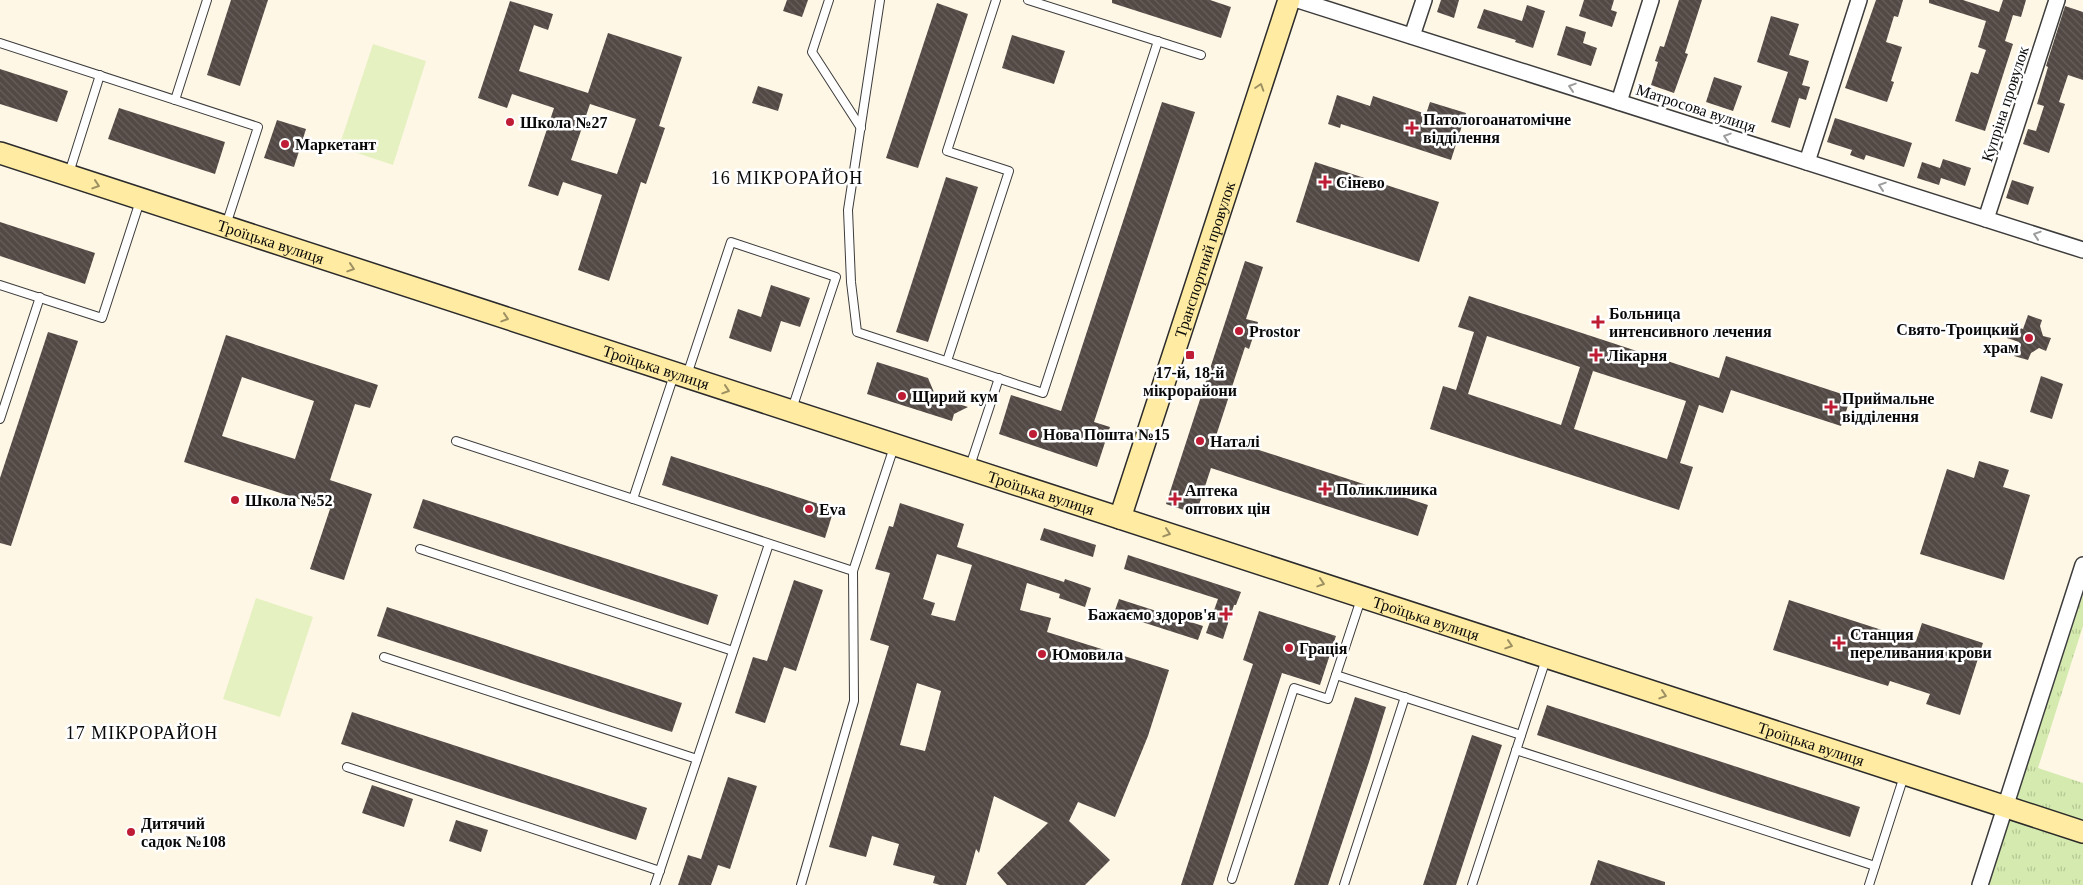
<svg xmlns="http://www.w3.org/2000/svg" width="2083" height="885" font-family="Georgia,serif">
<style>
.grass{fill:url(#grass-tufts)}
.pitch{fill:#e5f1c1}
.building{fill:url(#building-back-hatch);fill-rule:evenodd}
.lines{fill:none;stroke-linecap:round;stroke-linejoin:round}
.lane-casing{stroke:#3c3c3c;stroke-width:10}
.street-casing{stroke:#3c3c3c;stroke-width:18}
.secondary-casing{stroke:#2b2b2b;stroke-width:24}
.lane{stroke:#fff;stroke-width:8}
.street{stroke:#fff;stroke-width:15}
.secondary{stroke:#ffeba1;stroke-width:21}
.oneway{stroke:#9d9164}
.oneway2{stroke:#9d9d9d}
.poi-dot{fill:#bf1c35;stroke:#fff;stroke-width:2}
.labels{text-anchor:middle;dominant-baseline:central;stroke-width:5;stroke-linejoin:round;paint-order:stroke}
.street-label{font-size:16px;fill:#090909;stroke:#fff}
.poi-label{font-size:16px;font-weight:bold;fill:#090909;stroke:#fff;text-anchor:start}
.neighbourhood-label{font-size:18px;letter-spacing:1px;fill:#090909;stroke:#fff}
</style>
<defs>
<pattern id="grass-tufts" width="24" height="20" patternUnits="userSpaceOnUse" patternTransform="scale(1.25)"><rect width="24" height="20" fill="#d4eaae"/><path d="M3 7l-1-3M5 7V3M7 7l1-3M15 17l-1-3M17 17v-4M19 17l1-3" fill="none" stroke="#b5c794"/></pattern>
<pattern id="building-back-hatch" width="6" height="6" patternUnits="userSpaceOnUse" patternTransform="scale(1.25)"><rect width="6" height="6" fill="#524945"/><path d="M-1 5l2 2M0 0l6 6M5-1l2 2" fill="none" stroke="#665f5b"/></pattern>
</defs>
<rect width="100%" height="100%" fill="#fff7e6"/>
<!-- grass -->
<g class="grass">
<path d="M 2083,594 L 2083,626 L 2038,768 L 2083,783 L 2083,821 L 2016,800 Z"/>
<path d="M 2010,819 L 2083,842 L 2083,885 L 1989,885 Z"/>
</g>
<!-- pitch -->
<g class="pitch">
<path d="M 373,44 L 426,61 L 393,165 L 339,147 Z"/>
<path d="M 256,598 L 313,617 L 280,717 L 223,699 Z"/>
</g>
<!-- building -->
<g class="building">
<path d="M 231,0 L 268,0 L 240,86 L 207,75 Z"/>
<path d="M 787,0 L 808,0 L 802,17 L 783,11 Z"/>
<path d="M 1112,0 L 1210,0 L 1231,7 L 1221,38 L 1112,3 Z"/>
<path d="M 1441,0 L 1459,0 L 1454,18 L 1437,12 Z"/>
<path d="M 1584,0 L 1614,0 L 1611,10 L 1617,12 L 1612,27 L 1579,16 Z"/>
<path d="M 1679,0 L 1702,0 L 1685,53 L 1688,54 L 1674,93 L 1651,85 L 1658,62 L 1655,61 L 1660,46 L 1664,47 Z"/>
<path d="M 1876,0 L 1903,0 L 1898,17 L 1894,16 L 1886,42 L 1902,47 L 1891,81 L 1894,82 L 1887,102 L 1845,88 Z"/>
<path d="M 1929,0 L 1963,0 L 1999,12 L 2003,0 L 2026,0 L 2021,17 L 2013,15 L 2005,41 L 2013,44 L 1985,131 L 1955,121 L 1971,72 L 1978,74 L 1986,50 L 1978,47 L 1986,21 L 1929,3 Z"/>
<path d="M 510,1 L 553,14 L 548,30 L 534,25 L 519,71 L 588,93 L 608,33 L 682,57 L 659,126 L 665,128 L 646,184 L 641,182 L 609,281 L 578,270 L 602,195 L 563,182 L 558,196 L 528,186 L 554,108 L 512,94 L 507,108 L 478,98 ZM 590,104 L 636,119 L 617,174 L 571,160 Z"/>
<path d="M 937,3 L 968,14 L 918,168 L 886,158 Z"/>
<path d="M 1527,5 L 1545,11 L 1533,48 L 1515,42 L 1516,40 L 1477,28 L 1484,9 L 1522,21 Z"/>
<path d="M 2065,6 L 2083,12 L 2083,80 L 2068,75 L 2059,102 L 2065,104 L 2049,153 L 2023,144 L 2028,129 L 2036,131 L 2044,106 L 2037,104 L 2048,67 L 2046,66 Z"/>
<path d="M 1771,16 L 1799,24 L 1789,55 L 1809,61 L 1802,85 L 1810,87 L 1806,100 L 1799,98 L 1790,128 L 1771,122 L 1788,72 L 1757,62 Z"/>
<path d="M 1566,26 L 1586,32 L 1583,43 L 1597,48 L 1591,66 L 1557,55 Z"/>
<path d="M 1012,35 L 1065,51 L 1054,84 L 1002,68 Z"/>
<path d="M 0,69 L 68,91 L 57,122 L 0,104 Z"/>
<path d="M 1714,77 L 1742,86 L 1733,111 L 1706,102 Z"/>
<path d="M 758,86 L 783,94 L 778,111 L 752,103 Z"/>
<path d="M 1337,95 L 1370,106 L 1373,96 L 1426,114 L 1430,102 L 1466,113 L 1451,160 L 1341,124 L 1340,128 L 1328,124 Z"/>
<path d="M 1162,102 L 1195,112 L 1094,422 L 1110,427 L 1097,467 L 999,434 L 1011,395 L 1061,411 Z"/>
<path d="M 119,108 L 225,142 L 215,174 L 108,139 Z"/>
<path d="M 1835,118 L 1912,143 L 1904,167 L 1866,155 L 1864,160 L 1850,155 L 1852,150 L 1827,142 Z"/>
<path d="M 277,120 L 306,129 L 294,167 L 264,158 Z"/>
<path d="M 1943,159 L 1971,168 L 1965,186 L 1941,178 L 1939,185 L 1917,178 L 1922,162 L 1940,168 Z"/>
<path d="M 1315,162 L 1439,202 L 1419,262 L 1296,222 Z"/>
<path d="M 946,177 L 978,187 L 928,342 L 896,332 Z"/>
<path d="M 2012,180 L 2034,187 L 2028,205 L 2006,198 Z"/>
<path d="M 0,222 L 95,253 L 85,284 L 0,256 Z"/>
<path d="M 1245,261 L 1263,267 L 1246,319 L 1258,322 L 1249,349 L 1245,347 L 1216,436 L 1428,505 L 1418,536 L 1211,468 L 1196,514 L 1166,504 Z"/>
<path d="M 771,285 L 810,298 L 800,327 L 781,321 L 771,352 L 729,338 L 738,309 L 761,317 Z"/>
<path d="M 1469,296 L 1719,378 L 1726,356 L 1851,397 L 1841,426 L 1731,390 L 1723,413 L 1699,405 L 1680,463 L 1693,467 L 1679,510 L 1430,429 L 1443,386 L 1456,390 L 1474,332 L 1458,327 ZM 1487,336 L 1580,367 L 1561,425 L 1468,394 ZM 1593,371 L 1686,401 L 1667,459 L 1574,429 Z"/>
<path d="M 2028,315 L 2042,320 L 2040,326 L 2043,336 L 2051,338 L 2046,351 L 2039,348 L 2031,353 L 2028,360 L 2014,356 L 2019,342 L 2007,338 L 2011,325 L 2023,329 Z"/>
<path d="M 48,332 L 78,341 L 11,546 L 0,543 L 0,478 Z"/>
<path d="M 226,335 L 378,385 L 370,408 L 355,404 L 330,480 L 372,494 L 344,580 L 310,569 L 330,509 L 184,462 ZM 242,377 L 314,401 L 295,459 L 222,436 Z"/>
<path d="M 877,362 L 928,378 L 936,397 L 968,407 L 954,414 L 952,421 L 867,394 Z"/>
<path d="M 2041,376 L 2063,384 L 2052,419 L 2030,412 Z"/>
<path d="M 671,456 L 834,509 L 825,538 L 662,485 Z"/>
<path d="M 1979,461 L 2009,470 L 2003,487 L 2030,495 L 2004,580 L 1920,554 L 1947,469 L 1974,478 Z"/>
<path d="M 423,499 L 718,595 L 708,625 L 413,528 Z"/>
<path d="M 900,503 L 964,524 L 957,547 L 1064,582 L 1065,579 L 1091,588 L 1085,607 L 1059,598 L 1060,594 L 1027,583 L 1020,610 L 1051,618 L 1047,632 L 1169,670 L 1148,736 L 1115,817 L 1078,802 L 1069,821 L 1110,860 L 1085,885 L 1007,885 L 997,873 L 1048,823 L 994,796 L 979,853 L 976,849 L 966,885 L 940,885 L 933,883 L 935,876 L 893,865 L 899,844 L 872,836 L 866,857 L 829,847 L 889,646 L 870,640 L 890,573 L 875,569 L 889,526 L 893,527 ZM 937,554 L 972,565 L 955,621 L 931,615 L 935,603 L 923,599 ZM 917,683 L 941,691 L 925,751 L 900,745 Z"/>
<path d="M 1044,528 L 1096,545 L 1093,557 L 1040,540 Z"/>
<path d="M 1128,555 L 1241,592 L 1236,605 L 1234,605 L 1223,639 L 1206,633 L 1218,599 L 1124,569 Z"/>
<path d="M 794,580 L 823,590 L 796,671 L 784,667 L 765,723 L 735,713 L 753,657 L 767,661 Z"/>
<path d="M 1119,599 L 1203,626 L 1198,640 L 1114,613 Z"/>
<path d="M 1789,600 L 1916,641 L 1922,623 L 1983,643 L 1960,715 L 1926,704 L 1930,694 L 1890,681 L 1888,686 L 1773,650 Z"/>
<path d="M 387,607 L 682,703 L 672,732 L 377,636 Z"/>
<path d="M 1259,611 L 1336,636 L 1320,685 L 1282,673 L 1213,885 L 1181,885 L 1253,664 L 1243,660 Z"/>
<path d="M 1355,697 L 1386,707 L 1369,762 L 1328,885 L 1294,885 Z"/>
<path d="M 1547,705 L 1860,807 L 1850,837 L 1537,735 Z"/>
<path d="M 352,712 L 647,808 L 636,840 L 341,744 Z"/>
<path d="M 1472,735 L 1502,745 L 1472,836 L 1456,885 L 1423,885 Z"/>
<path d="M 728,777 L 757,786 L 730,869 L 718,865 L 711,885 L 678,885 L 688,855 L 701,859 Z"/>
<path d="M 372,785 L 413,799 L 404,827 L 362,813 Z"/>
<path d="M 456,820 L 488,830 L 481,852 L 449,841 Z"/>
<path d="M 1598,860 L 1665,882 L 1665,885 L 1590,885 Z"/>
</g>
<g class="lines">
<defs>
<g id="lane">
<path d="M 829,0 L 812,52 L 861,128"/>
<path d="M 880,0 L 848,210 L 851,282 L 857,332 L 1043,393 L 1158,41"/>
<path d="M 1028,0 L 1201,55"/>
<path d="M 0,43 L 258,127 L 226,225"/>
<path d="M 175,100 L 207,0"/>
<path d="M 69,173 L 100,75"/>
<path d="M 0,285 L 102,318 L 140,201"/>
<path d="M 947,361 L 1009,171 L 947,151 L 996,0"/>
<path d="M 687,375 L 731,242 L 836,277 L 792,409"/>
<path d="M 0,419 L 40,297"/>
<path d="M 456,441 L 853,571"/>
<path d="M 970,466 L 999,378"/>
<path d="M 633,499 L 674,375"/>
<path d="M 420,549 L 733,651"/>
<path d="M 384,657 L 697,759"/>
<path d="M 1336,675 L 1521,735"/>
<path d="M 1516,750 L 1875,866"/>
<path d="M 347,767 L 660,871"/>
<path d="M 1232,879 L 1294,688 L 1328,699 L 1361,599"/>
<path d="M 655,885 L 769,544"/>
<path d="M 801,885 L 854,701 L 853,571 L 894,447"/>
<path d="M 1344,885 L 1405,697"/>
<path d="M 1472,885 L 1546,659"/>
<path d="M 1869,885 L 1904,776"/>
</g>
<g id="street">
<path d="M 1298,0 L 2083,250"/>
<path d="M 1412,36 L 1424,0"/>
<path d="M 1619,102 L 1651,0"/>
<path d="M 1807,162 L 1859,0"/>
<path d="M 1986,219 L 2057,0"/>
<path d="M 1980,885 L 2083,565"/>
</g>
<g id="secondary">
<path id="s1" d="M 0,153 L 2083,832"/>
<path id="s2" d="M 1120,518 L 1289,0"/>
</g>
</defs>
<!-- lane casing -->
<use href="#lane" class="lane-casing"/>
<!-- street casing -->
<use href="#street" class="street-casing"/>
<!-- secondary casing -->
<use href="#secondary" class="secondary-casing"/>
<!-- lane -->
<use href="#lane" class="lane"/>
<!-- street -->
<use href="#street" class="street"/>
<!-- secondary -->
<use href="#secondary" class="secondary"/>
</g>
<!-- one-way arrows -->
<defs><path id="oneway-chevron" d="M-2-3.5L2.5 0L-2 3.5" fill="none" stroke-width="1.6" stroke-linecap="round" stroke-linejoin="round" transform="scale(1.25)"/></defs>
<g class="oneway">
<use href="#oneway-chevron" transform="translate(1260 87) rotate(-72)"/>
<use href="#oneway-chevron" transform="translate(96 185) rotate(18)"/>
<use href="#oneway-chevron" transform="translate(351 268) rotate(18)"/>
<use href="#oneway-chevron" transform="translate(505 318) rotate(18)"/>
<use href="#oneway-chevron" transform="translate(726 390) rotate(18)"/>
<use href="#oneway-chevron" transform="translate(1167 533) rotate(18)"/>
<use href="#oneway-chevron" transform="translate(1321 583) rotate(18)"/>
<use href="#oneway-chevron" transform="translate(1509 645) rotate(18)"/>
<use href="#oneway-chevron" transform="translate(1663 695) rotate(18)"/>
</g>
<g class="oneway2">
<use href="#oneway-chevron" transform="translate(1572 87) rotate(-162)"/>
<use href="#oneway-chevron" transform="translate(1727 137) rotate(-162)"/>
<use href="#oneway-chevron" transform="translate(1882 186) rotate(-162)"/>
<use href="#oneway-chevron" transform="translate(2037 235) rotate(-162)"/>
</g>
<!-- markers -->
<g class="poi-dot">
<circle cx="510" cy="122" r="5"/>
<path d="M1409.5 120.5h5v5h5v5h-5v5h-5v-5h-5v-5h5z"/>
<circle cx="285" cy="144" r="5"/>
<path d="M1322.5 174.5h5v5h5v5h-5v5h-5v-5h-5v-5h5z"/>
<path d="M1595.5 314.5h5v5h5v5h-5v5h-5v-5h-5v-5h5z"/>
<circle cx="1239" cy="331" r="5"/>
<circle cx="2029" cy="338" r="5"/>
<rect x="1185" y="350" width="10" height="10" rx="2.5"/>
<path d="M1593.5 347.5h5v5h5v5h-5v5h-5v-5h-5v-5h5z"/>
<circle cx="902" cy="396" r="5"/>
<path d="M1828.5 399.5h5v5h5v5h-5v5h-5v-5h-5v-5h5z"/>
<circle cx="1033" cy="434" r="5"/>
<circle cx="1200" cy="441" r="5"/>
<path d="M1322.5 481.5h5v5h5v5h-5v5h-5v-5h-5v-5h5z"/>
<path d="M1172.5 491.5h5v5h5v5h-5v5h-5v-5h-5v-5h5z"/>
<circle cx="235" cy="500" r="5"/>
<circle cx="809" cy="509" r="5"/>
<path d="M1223.5 606.5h5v5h5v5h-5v5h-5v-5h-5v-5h5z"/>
<path d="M1836.5 635.5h5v5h5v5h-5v5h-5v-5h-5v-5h5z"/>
<circle cx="1289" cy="648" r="5"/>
<circle cx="1042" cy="654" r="5"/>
<circle cx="131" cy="832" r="5"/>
</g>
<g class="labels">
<!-- street labels -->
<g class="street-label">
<text transform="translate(2005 104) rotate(-72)">Купріна провулок</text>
<text transform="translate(1696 108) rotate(18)">Матросова вулиця</text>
<text stroke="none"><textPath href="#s1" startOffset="285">Троїцька вулиця</textPath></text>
<text stroke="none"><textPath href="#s2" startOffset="272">Транспортний провулок</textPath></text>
<text stroke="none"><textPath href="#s1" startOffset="690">Троїцька вулиця</textPath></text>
<text stroke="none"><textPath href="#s1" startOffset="1095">Троїцька вулиця</textPath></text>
<text stroke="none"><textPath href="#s1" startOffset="1500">Троїцька вулиця</textPath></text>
<text stroke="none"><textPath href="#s1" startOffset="1905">Троїцька вулиця</textPath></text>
</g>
<!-- poi labels -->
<g class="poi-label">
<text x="1423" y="119">Патологоанатомічне<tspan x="1423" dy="18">відділення</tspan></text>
<text x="520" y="122">Школа №27</text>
<text x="295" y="144">Маркетант</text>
<text x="1336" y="182">Сінево</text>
<text x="1609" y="313">Больница<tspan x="1609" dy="18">интенсивного лечения</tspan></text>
<text x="2019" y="329" text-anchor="end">Свято-Троицкий<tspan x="2019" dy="18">храм</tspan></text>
<text x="1249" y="331">Prostor</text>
<text x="1607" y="355">Лікарня</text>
<text x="1190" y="372" text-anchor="middle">17-й, 18-й<tspan x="1190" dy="18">мікрорайони</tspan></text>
<text x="912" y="396">Щирий кум</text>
<text x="1842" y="398">Приймальне<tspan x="1842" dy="18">відділення</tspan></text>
<text x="1043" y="434">Нова Пошта №15</text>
<text x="1210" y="441">Наталі</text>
<text x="1336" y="489">Поликлиника</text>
<text x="1185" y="490">Аптека<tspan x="1185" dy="18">оптових цін</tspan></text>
<text x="245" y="500">Школа №52</text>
<text x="819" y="509">Eva</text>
<text x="1216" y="614" text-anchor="end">Бажаємо здоров'я</text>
<text x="1850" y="634">Станция<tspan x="1850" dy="18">переливания крови</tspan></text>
<text x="1299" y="648">Грація</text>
<text x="1052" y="654">Юмовила</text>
<text x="141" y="823">Дитячий<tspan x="141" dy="18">садок №108</tspan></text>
</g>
<!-- neighbourhood labels -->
<g class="neighbourhood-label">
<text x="787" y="178">16 МІКРОРАЙОН</text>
<text x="142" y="733">17 МІКРОРАЙОН</text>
</g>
</g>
</svg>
